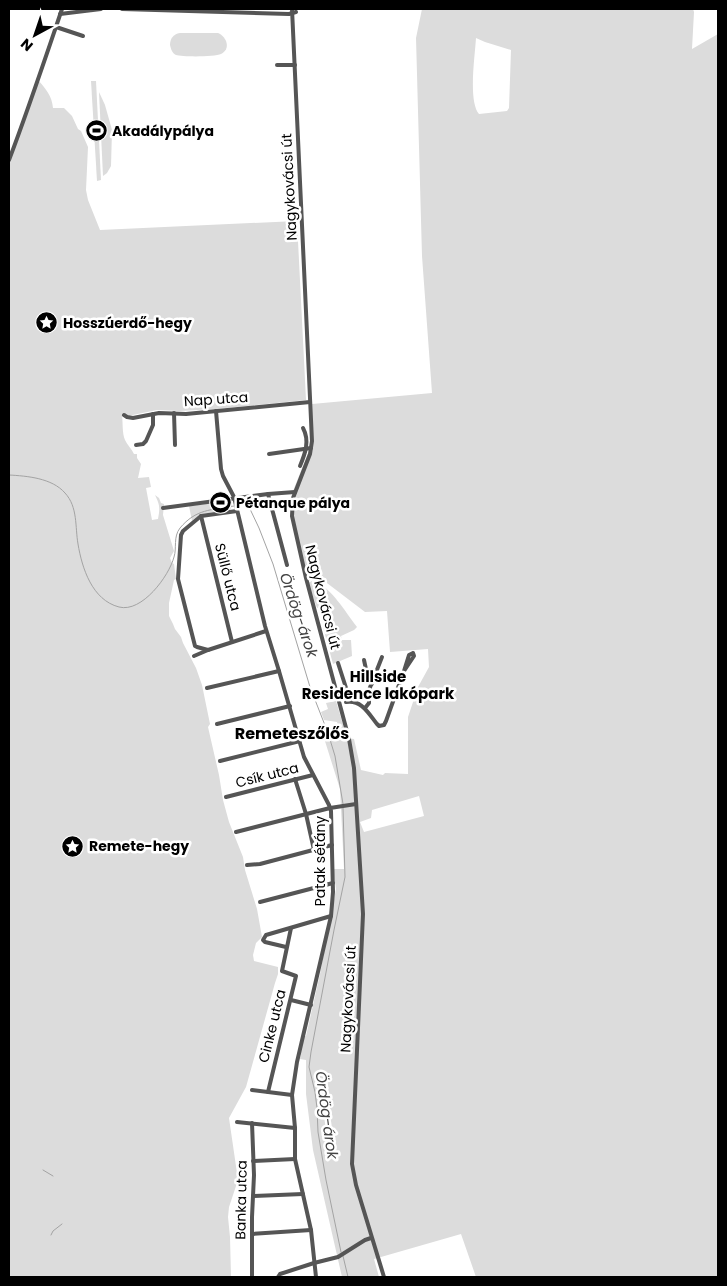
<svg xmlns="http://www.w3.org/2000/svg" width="727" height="1286" font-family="Poppins,sans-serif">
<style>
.green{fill:#dcdcdc;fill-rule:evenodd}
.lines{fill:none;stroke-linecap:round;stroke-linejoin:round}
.stream{stroke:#a3a3a3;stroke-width:1}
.minor{stroke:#555;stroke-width:4}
.labels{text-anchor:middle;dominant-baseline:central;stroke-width:5;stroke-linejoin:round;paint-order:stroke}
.poi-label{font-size:14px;font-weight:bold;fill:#000;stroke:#fff;text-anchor:start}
.street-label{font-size:14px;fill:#000;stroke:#fff}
.water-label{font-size:15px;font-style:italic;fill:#444;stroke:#fff}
.neighbourhood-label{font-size:15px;font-weight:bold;fill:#000;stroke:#fff}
.quarter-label{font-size:16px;font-weight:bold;fill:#000;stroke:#fff}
</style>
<rect width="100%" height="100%" fill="#fff"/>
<!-- green -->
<g class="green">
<path d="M 422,9 L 693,9 L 694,12 L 692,49 L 718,34 L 718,1277 L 476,1277 L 461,1234 L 374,1259 L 379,1277 L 342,1277 L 313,1150 L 306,1094 L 306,1060 L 300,1059 L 301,1055 L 300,1054 L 304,1036 L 306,1036 L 320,974 L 336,889 L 333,869 L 344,869 L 340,789 L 324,738 L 342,738 L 337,722 L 324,720 L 321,712 L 328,709 L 326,703 L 336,701 L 347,738 L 354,739 L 361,770 L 383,775 L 385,773 L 408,774 L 408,717 L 418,687 L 429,667 L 428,649 L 390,652 L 387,611 L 365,612 L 302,564 L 291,514 L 291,504 L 293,491 L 310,448 L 309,405 L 312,404 L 432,393 L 422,256 L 416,38 ZM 476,38 L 485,42 L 511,50 L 509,108 L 507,111 L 479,114 C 468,101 475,56 476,38 ZM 419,796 L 424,816 L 364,832 L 360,822 L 371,818 L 372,810 Z"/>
<path d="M 180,33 L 218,33 C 227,37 231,49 221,54 C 215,57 182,57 176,55 C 172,53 171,49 170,45 C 170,39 173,34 180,33 Z"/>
<path d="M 38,80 C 46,89 52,96 53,108 L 64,108 L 72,116 L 78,129 L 81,131 L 88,147 L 86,190 L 88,200 L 100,230 L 297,221 L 306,400 L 216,409 L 179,411 L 157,410 L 128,416 L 122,415 C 123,423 122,433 125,440 C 127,445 132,449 134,454 L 137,454 L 137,458 L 141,464 L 138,478 L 149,477 L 151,487 L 146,488 L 152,520 L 158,519 C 160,508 160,505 155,495 L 159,498 L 161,503 L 164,504 L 163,515 L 174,551 L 170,558 L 172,563 L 174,564 L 176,579 L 174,580 L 169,603 L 169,616 L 173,624 L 175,629 L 181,637 L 183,643 L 196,668 L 202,685 L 210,724 L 208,727 L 219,775 L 223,800 L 229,822 L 243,857 L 245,870 L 257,909 L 262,937 L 256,943 L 253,955 L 254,961 L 278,967 L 278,974 L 275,983 L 246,1087 L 229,1118 L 238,1180 L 229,1207 L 228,1217 L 230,1237 L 231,1277 L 9,1277 L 9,160 Z"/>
<path d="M 91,81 L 96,81 L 101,180 L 97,181 Z"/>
<path d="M 99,92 L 105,105 L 112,130 L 111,166 L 107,173 L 103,176 Z"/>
<path d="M 231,501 L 232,506 L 230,510 L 200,514 L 192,521 L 189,506 Z"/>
<path d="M 314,580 C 333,590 344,610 357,627 L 354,630 L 341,636 L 342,640 L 351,640 L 352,656 L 333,664 L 323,627 L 328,624 L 322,607 L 317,608 L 308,583 Z"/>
</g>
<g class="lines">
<!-- stream -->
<g class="stream">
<path d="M 9,475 C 27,476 52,478 65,493 C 78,507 75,527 78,544 C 82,568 92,600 119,607 C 142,613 169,576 174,557 C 177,548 173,537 180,528 C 196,509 211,510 234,506"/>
<path d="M 238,505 L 241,505 L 246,506 L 250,509 L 259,528 L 273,564 L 310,687 L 328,733 L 335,756 L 343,804"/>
<path d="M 43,1170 L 53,1176"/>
<path d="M 51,1235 L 53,1231 L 62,1224"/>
<path d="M 341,1252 L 326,1180 L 318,1132 L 317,1108 L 315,1092 L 309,1067 L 311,1052 L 334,930 L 345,877 L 343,808"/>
<path d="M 343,1256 L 348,1277"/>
</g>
<!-- minor -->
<g class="minor">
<path d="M 122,9 L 289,14 L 296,12"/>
<path d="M 292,9 L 312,441 L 310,454 L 293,498 L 292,516 L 306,578 L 349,739 L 354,768 L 363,914 L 352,1164 L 356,1185 L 384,1277"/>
<path d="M 60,14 L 101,9"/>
<path d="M 56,27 L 83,36"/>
<path d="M 277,65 L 295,65"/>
<path d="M 9,160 C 28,110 45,59 62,9"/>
<path d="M 216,411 L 221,469 L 223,476 L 234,497 L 265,626 L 279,671 L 304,757 L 329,805 L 331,811 L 333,892 L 331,916 L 297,1062 L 292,1095 L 295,1128 L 295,1159 L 311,1230 L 316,1277"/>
<path d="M 174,413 L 175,445"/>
<path d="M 124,415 L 127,417 L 133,418 L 159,413 L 186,414 L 310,402"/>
<path d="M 136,445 L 143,444 L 146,441 L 153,425 L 153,414"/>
<path d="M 269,454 L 311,448"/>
<path d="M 300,466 C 305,454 310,441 303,428"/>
<path d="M 268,494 L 287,565"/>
<path d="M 163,508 L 268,494 L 295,492"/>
<path d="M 201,516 L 232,642"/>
<path d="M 208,650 L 197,647 L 195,646 L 178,579 L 181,535 L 183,531 L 201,516 L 237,511"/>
<path d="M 194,656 L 208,650 L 266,631"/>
<path d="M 364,660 L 367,674 L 372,684"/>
<path d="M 338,663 L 348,694 L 351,701"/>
<path d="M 207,688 L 279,671"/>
<path d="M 346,702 C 361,699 369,714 377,724 L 379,726 L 384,725 L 386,721 L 404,671 L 414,656 L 413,653 L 409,655 L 404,671"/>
<path d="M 365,708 L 369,703 L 369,690 L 382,657"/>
<path d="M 217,724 L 290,706"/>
<path d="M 220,761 L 300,741"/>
<path d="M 295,779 L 306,814 L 314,850"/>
<path d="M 226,797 L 313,775"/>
<path d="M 236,832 L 330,808 L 356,804"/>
<path d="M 247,865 L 260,864 L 332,845"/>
<path d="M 260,902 L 333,883"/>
<path d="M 286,947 L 265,942 L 263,940 L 266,935 L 331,916"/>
<path d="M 291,1000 L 311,1005"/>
<path d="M 252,1090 L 292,1095"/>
<path d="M 268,1092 L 296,976 L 282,971 L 291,928"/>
<path d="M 237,1122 L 295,1128"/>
<path d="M 253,1161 L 295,1159"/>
<path d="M 253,1196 L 303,1194"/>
<path d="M 252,1234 L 311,1230"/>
<path d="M 252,1277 L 252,1217 L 254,1175 L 252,1123"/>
<path d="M 278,1277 L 280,1274 L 314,1263 L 338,1257 L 365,1240 L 371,1238"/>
</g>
</g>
<!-- icons -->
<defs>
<symbol id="stadium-disc" viewBox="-11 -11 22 22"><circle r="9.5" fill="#000" stroke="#fff"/><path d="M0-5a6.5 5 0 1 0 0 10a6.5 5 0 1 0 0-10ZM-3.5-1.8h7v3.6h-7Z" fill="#fff"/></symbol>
<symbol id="sight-disc" viewBox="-11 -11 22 22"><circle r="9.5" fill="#000" stroke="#fff"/><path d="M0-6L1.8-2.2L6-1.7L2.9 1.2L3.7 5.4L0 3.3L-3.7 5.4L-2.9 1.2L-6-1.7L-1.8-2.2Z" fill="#fff"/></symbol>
</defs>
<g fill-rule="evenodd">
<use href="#stadium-disc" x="84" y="118" width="25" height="25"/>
<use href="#sight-disc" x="34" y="310" width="25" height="25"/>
<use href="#stadium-disc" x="208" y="490" width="25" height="25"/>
<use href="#sight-disc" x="60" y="834" width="25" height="25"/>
</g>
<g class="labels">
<!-- poi labels -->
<g class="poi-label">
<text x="112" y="131">Akadálypálya</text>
<text x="63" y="323">Hosszúerdő-hegy</text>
<text x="236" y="503">Pétanque pálya</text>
<text x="89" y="846">Remete-hegy</text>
</g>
<!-- street labels -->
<g class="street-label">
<text transform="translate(289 187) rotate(-93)">Nagykovácsi út</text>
<text transform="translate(216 399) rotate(-4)">Nap utca</text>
<text transform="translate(228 577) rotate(76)">Süllő utca</text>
<text transform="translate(323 597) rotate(76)">Nagykovácsi út</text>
<text transform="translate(267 775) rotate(-14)">Csík utca</text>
<text transform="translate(320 861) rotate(-90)">Patak sétány</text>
<text transform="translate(348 999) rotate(-87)">Nagykovácsi út</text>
<text transform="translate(272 1026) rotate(-76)">Cinke utca</text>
<text transform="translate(241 1200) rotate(-89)">Banka utca</text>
</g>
<!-- water labels -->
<g class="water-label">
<text transform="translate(299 615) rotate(71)">Ördög-árok</text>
<text transform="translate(327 1115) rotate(82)">Ördög-árok</text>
</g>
<!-- neighbourhood labels -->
<g class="neighbourhood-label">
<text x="378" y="676">Hillside<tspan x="378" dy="17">Residence lakópark</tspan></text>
</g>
<!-- quarter labels -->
<g class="quarter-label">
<text x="292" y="733">Remeteszőlős</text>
</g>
</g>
<!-- border -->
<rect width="727" height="1286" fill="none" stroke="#000000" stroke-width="20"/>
<!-- north arrow -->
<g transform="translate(35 35) rotate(220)" stroke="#ffffff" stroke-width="4" paint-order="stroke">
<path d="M0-4L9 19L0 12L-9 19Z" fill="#000000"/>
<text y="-8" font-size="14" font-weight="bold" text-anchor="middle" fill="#000000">N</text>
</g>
</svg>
